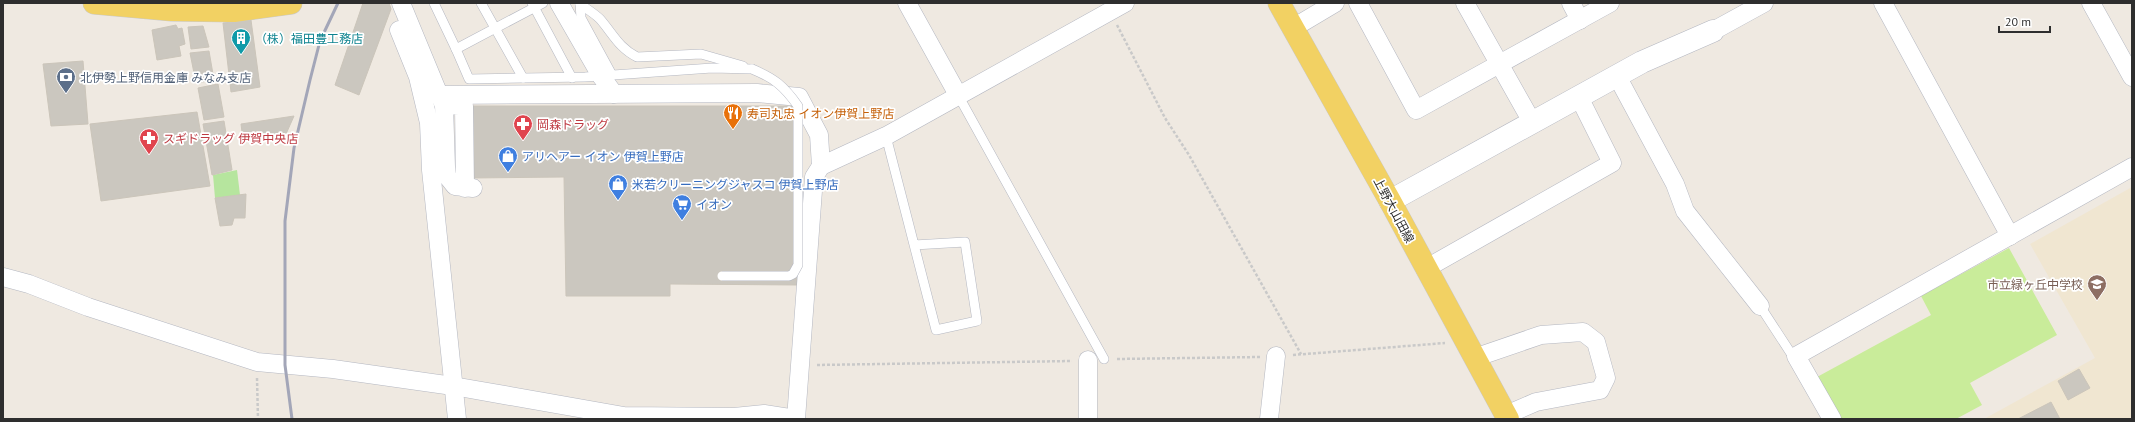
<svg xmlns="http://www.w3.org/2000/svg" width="2135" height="422" font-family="'PT Sans','Noto Sans JP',sans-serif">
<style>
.education{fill:#f0e6d1}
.green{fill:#b6e59e}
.pitch{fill:#c9ec9a}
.building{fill:#cbc7bf;stroke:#cbc5ba}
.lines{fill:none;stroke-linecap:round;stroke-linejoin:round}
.lane-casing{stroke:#b4b7c1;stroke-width:10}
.street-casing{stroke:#b4b7c1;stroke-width:19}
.secondary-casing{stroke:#b4b7c1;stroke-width:23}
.primary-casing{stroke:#c9c9c9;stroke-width:23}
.path{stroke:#c9c9c9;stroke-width:2.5;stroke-dasharray:3 2;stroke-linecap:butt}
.lane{stroke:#fff;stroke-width:9}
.street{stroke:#fff;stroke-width:18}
.secondary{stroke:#fff;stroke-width:22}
.primary{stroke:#f2d163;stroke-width:22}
.rail{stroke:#a3a6b8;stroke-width:3}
.lane-bridge-casing{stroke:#b4b7c1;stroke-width:10;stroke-linecap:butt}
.lane-bridge{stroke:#fff;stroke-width:9}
.labels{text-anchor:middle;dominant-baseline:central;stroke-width:3.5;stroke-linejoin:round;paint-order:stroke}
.culture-label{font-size:12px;fill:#0d838f;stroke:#fff;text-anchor:start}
.service-label{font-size:12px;fill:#4e5e75;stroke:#fff;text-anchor:start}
.food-label{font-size:12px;fill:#c56008;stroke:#fff;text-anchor:start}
.health-label{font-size:12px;fill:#be3a42;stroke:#fff;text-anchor:start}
.shop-label{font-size:12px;fill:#366cbe;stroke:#fff;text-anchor:start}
.street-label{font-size:12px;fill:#2e2e2e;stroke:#fff}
.education-label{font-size:12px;fill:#785e54;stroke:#fff;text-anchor:end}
</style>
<rect width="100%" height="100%" fill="#efe9e1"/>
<!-- education -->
<path class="education" d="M 2132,187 L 2132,419 L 1984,419 L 2095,358 L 2030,244 Z"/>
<!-- green -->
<path class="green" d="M 237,170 L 240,195 L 215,198 L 213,175 Z"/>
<!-- pitch -->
<path class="pitch" d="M 2009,248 L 2057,335 L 1970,383 L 1982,405 L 1956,419 L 1840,419 L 1817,377 L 1931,315 L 1921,296 Z"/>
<!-- building -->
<g class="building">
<path d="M 363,3 L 389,3 L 391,9 L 359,95 L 335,85 Z"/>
<path d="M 251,20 L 260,87 L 231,92 L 223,23 Z"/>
<path d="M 176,25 L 178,29 L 182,28 L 185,44 L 179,46 L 181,56 L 157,60 L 152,30 Z"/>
<path d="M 203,26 L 209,47 L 191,49 L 188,27 Z"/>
<path d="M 209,51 L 214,80 L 196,83 L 190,53 Z"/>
<path d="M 83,61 L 88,124 L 51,126 L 43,64 Z"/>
<path d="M 218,84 L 224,117 L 204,120 L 198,88 Z"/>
<path d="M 470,106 L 798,106 L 798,285 L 670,284 L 670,296 L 566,296 L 564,177 L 471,178 Z"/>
<path d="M 197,112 L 210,186 L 101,201 L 90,124 Z"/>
<path d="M 294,116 L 286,134 L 243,140 L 241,124 Z"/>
<path d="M 224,121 L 232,170 L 212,175 L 203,124 Z"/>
<path d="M 246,194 L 245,218 L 234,218 L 232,225 L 220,226 L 215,198 Z"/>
<path d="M 2079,369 L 2090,388 L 2068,400 L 2058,381 Z"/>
<path d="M 2051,402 L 2060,419 L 2018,419 Z"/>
</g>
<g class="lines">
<defs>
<g id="lane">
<path d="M 434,3 L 456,49"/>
<path d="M 481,3 L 523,78"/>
<path d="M 532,3 L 572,78"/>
<path d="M 543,3 L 456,49 L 469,79 L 585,77 L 712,68 L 752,69"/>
<path d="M 580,3 L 581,18 L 612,75"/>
<path d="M 580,4 C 587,9 595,14 600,19 C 613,34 619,48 637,57 L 701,54 L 743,66"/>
<path d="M 958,95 L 1104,359"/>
<path d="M 886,136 L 936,330 L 977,321 L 965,242 L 914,245"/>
<path d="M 1760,306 L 1790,352 L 1796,356"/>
</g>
<g id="street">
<path d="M 401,3 L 439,95 L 757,93 L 799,97 L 819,135 L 821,166"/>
<path d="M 559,3 L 601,76 L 614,94"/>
<path d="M 907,3 L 958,95"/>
<path d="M 1358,3 L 1416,110 L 1610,3"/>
<path d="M 1465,3 L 1532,122"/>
<path d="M 1571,3 L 1580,20"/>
<path d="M 1883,3 L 2010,236"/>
<path d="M 2091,3 L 2132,77"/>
<path d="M 1293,28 L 1335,3"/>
<path d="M 399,30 L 418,77 L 429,123 L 431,170 L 457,419"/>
<path d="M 1713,31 L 1764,3"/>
<path d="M 1617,76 L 1675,184 L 1685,211 L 1760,306"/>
<path d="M 439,95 L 444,105 L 446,167 L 447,176 L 455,186 L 473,188"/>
<path d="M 444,105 L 464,106 L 465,188"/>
<path d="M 1425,269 L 1612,163 L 1579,97"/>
<path d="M 3,277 L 29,284 L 88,307 L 257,362 L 333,369 L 453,386 L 624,416 L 734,417 L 764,414 L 796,419"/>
<path d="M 1474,358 L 1541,335 L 1583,332 L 1596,342 L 1606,378 L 1600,390 L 1536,402 L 1506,415"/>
<path d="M 796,419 L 814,177 L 821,166 L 886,136 L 1125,3"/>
<path d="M 1088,419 L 1088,360"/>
<path d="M 1269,419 L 1276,356"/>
<path d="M 1832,419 L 1796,356 L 2132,167"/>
</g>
<path id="secondary" d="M 1390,201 L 1642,62 L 1713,31"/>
<g id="primary">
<path d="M 94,3 L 172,10 L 234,11 L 291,3"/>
<path d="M 1279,3 L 1390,201 L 1508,419"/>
</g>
</defs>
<!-- lane casing -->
<use href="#lane" class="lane-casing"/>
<!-- street casing -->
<use href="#street" class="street-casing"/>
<!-- secondary casing -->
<use href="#secondary" class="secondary-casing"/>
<!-- primary casing -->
<use href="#primary" class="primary-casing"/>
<!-- path -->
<g class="path">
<path d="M 1117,25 L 1165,118 L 1189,155 L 1301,354"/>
<path d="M 1293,355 L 1445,343"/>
<path d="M 1117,359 L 1260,357"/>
<path d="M 817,365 L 1072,361"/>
<path d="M 257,378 L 258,419"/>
</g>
<!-- lane -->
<use href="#lane" class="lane"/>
<!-- street -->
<use href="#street" class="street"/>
<!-- secondary -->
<use href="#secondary" class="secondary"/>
<!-- primary -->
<use href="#primary" class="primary"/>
<!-- rail -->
<path class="rail" d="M 292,419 L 285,365 L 285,221 L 294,148 L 310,80 L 320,41 L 338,3"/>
<defs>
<path id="lane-bridge" d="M 722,276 L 789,276 L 793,274 L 798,265 L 798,106 C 784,86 774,78 752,69"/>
</defs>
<!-- lane-bridge casing -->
<use href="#lane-bridge" class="lane-bridge-casing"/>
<!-- lane-bridge -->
<use href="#lane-bridge" class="lane-bridge"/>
</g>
<!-- icons -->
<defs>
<symbol id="building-pin" viewBox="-11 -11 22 30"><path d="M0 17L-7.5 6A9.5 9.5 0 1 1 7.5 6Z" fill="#0f9aa8" stroke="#fff"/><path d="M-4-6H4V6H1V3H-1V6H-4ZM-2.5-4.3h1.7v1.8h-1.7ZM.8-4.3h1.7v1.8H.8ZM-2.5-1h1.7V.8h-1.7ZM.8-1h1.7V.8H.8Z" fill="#fff"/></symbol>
<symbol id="bank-pin" viewBox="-11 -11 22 30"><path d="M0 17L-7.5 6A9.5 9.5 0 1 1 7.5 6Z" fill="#5c6f8a" stroke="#fff"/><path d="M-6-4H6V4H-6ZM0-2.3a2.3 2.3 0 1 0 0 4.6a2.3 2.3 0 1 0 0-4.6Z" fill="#fff"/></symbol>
<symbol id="restaurant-pin" viewBox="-11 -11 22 30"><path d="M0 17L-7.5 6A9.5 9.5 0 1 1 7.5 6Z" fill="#e8710a" stroke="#fff"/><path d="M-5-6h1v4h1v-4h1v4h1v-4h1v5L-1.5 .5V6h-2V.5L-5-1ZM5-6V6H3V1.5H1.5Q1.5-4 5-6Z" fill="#fff"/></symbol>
<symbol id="pharmacy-pin" viewBox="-11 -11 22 30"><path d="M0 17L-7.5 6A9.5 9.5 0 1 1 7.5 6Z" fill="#e0444e" stroke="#fff"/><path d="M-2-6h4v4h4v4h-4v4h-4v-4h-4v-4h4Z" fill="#fff"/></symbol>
<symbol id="shop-pin" viewBox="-11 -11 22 30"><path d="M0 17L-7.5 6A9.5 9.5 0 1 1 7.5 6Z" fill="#3f7fe0" stroke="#fff"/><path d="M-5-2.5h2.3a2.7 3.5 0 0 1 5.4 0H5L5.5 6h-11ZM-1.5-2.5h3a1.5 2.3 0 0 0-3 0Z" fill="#fff"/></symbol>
<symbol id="supermarket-pin" viewBox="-11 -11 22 30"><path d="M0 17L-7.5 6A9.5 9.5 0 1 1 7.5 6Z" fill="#3f7fe0" stroke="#fff"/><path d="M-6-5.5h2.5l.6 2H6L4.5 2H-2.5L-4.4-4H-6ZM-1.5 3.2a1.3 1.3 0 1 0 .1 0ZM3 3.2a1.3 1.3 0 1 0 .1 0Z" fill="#fff"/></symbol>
<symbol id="school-pin" viewBox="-11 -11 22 30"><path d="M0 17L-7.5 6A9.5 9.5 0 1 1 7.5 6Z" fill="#8d6e63" stroke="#fff"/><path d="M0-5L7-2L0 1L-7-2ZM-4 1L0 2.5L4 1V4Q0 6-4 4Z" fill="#fff"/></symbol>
</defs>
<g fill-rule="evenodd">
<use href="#building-pin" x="230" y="27" width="22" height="30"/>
<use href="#bank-pin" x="55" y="66" width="22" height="30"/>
<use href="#restaurant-pin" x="722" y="102" width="22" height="30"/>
<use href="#pharmacy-pin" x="512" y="113" width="22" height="30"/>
<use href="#pharmacy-pin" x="138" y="127" width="22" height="30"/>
<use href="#shop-pin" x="497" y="145" width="22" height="30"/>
<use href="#shop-pin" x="607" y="173" width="22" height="30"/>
<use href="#supermarket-pin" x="671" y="193" width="22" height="30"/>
<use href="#school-pin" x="2086" y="273" width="22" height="30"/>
</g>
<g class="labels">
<!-- culture labels -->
<g class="culture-label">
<text x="255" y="38">（株）福田豊工務店</text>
</g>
<!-- service labels -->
<g class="service-label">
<text x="80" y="77">北伊勢上野信用金庫 みなみ支店</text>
</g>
<!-- food labels -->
<g class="food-label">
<text x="747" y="113">寿司丸忠 イオン伊賀上野店</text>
</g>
<!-- health labels -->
<g class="health-label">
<text x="537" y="124">岡森ドラッグ</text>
<text x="163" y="138">スギドラッグ 伊賀中央店</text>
</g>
<!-- shop labels -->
<g class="shop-label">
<text x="522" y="156">アリヘアー イオン 伊賀上野店</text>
<text x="632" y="184">米若クリーニングジャスコ 伊賀上野店</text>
<text x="696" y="204">イオン</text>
</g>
<!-- street labels -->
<g class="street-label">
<text transform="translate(1394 210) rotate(62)">上野大山田線</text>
</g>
<!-- education labels -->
<g class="education-label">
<text x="2083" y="284">市立緑ヶ丘中学校</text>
</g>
</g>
<!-- border -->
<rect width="2135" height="422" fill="none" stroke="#2e2e2e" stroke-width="8"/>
<!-- scale -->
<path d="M1999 26v6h51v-6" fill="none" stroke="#2e2e2e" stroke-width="2"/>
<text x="2005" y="26" font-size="12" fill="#2e2e2e" stroke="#ffffff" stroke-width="3" paint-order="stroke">20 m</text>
</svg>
